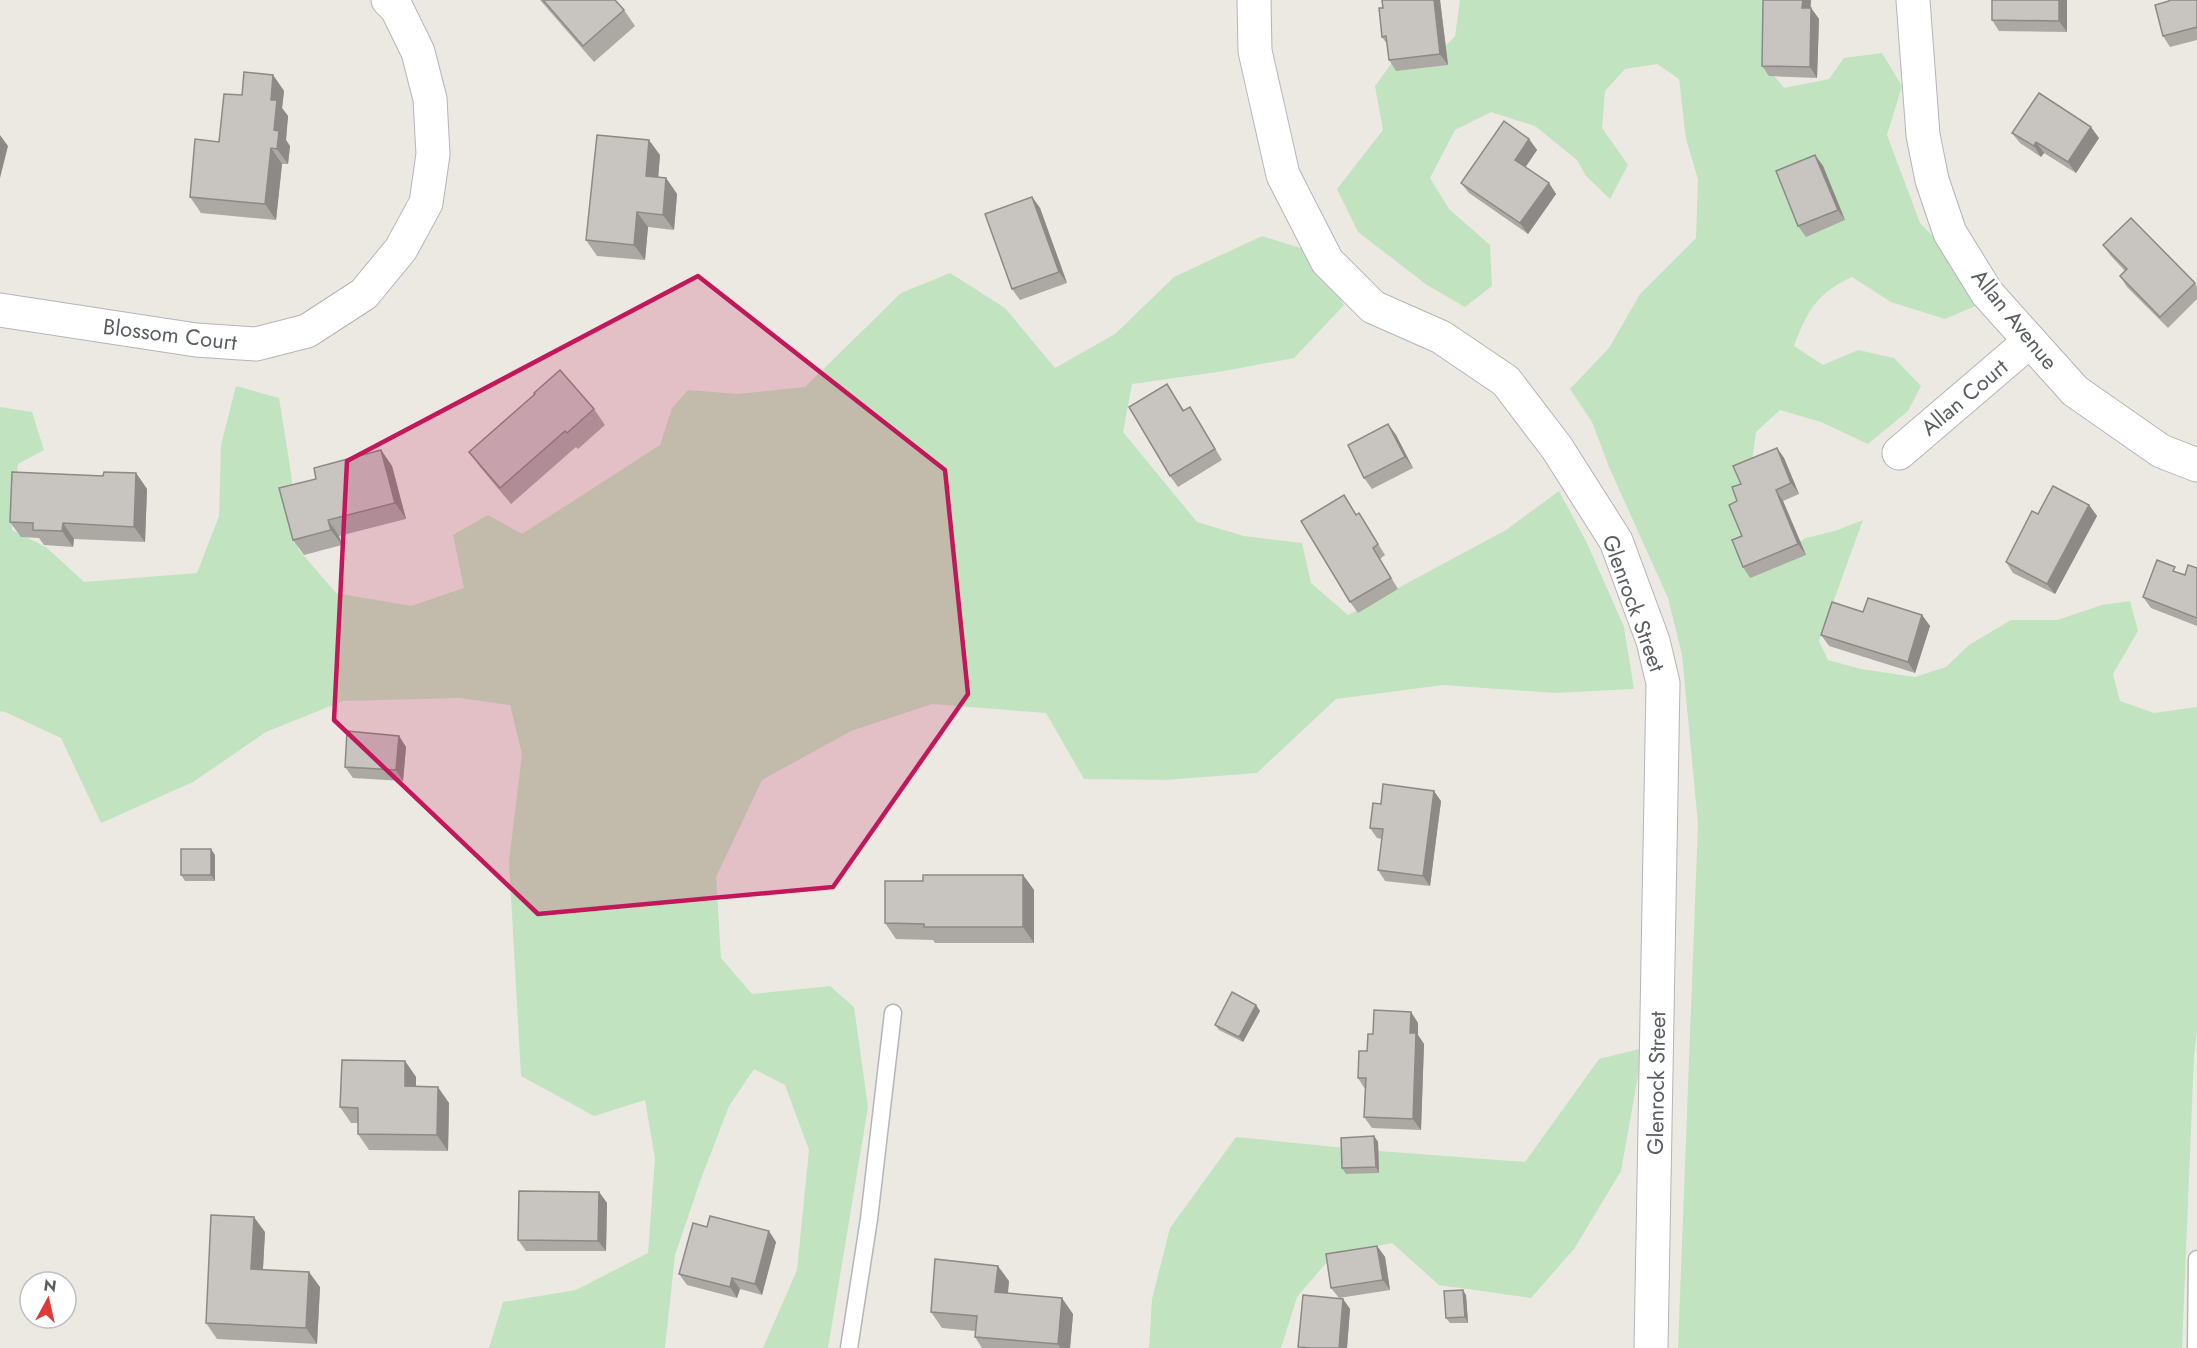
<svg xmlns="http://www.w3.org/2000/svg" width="2197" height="1348" font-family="Jost,sans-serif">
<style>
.green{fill:#c2e3c0}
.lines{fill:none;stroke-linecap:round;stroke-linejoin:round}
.lane-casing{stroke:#b3b5b9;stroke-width:19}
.street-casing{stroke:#b3b5b9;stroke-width:35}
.lane{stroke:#fff;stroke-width:16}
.street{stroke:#fff;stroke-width:33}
.wall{fill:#aca9a5}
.shaded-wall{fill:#8c8986}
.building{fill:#c8c4c0;stroke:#8c8986;stroke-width:1.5}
.marked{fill:#c2185b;fill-opacity:0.2;stroke:#c2185b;stroke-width:4.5;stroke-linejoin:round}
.labels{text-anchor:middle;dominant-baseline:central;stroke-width:6;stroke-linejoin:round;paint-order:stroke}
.street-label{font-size:22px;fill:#5a5e62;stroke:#fff}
</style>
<rect width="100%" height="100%" fill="#ece9e2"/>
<!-- green -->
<g class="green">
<path d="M 1460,0 L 1768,0 L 1766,66 L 1784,88 L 1829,79 L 1844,58 L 1882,53 L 1902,86 L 1887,135 L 1920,223 L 1955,259 L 1980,304 L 1945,319 L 1891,302 L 1852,277 C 1817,293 1807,311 1794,346 L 1823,365 L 1858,350 L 1894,358 L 1921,386 L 1908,411 L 1868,444 L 1821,422 L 1780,410 L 1756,432 L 1749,484 L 1754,568 L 1806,538 L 1838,530 L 1863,520 L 1819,641 L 1828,660 L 1861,669 L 1915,677 L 1946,667 L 1969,645 L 2011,620 L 2057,620 L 2102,605 L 2130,601 L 2138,631 L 2113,674 L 2120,701 L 2154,713 L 2197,707 L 2197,1031 L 2194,1056 L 2182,1348 L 1678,1348 L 1698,824 L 1682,655 L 1668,598 L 1609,467 L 1592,422 L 1570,389 L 1609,348 L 1640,294 L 1696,238 L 1698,179 L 1686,139 L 1679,79 L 1657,64 L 1625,69 L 1605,91 L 1602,128 L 1628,165 L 1610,199 L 1586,176 L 1577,160 L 1535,126 L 1491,112 L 1455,130 L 1430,178 L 1449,209 L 1490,245 L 1492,286 L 1465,307 L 1427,285 L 1358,232 L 1337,189 L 1383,130 L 1375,86 L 1391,64 L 1441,51 L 1455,36 Z"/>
<path d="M 1262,236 L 1310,251 L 1344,305 L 1294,358 L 1224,371 L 1132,384 L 1123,432 L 1197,522 L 1244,536 L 1302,543 L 1311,583 L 1348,615 L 1506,530 L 1559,491 L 1587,543 L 1624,627 L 1634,689 L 1555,693 L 1443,685 L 1336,699 L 1257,773 L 1165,780 L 1084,779 L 1046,713 L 932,704 L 851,731 L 762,780 L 716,877 L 721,958 L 752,994 L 830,986 L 854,1007 L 868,1107 L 828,1348 L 763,1348 L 797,1270 L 809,1150 L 785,1085 L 754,1069 L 729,1106 L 701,1179 L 675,1255 L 665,1348 L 489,1348 L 503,1302 L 576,1290 L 648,1253 L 655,1159 L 645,1100 L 594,1116 L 521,1076 L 509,861 L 522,754 L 510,705 L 459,698 L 343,701 L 266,732 L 193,782 L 101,823 L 61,738 L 5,712 L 0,711 L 0,407 L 32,412 L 44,450 L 18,464 L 12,530 L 46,547 L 84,582 L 197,573 L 219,516 L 221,445 L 236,386 L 279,398 L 291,473 L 298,549 L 336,593 L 411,606 L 464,588 L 453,535 L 488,515 L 522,534 L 660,445 L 672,408 L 688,390 L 738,394 L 805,387 L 901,293 L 950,273 L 1005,308 L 1055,368 L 1115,334 L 1174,277 Z"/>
<path d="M 1643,1048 L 1621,1171 L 1574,1249 L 1531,1298 L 1439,1285 L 1392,1243 L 1333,1255 L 1297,1297 L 1281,1348 L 1149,1348 L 1152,1299 L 1170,1228 L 1236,1137 L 1366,1150 L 1525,1162 L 1599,1059 Z"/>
</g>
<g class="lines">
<defs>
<g id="lane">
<path d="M 849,1348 L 869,1219 L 893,1013"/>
<path d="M 2196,1348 L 2197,1259"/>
</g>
<g id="street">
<path d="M 1254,0 L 1255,51 L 1283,175 L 1327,261 L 1373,307 L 1441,337 L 1506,381 L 1557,448 L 1616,541 L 1653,641 L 1663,683 L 1651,1348"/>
<path d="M 1913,0 L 1923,135 L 1932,180 L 1950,233 L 1987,293 L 2075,391 L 2161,451 L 2197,465"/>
<path d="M 0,310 L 196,340 L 256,344 L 307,331 L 364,294 L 401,249 L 426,203 L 433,154 L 430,99 L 418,52 L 397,9 L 388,0"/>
<path d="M 1899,453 L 2030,341"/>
</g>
</defs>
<!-- lane casing -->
<use href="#lane" class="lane-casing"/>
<!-- street casing -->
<use href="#street" class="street-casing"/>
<!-- lane -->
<use href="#lane" class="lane"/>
<!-- street -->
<use href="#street" class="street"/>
</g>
<!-- wall -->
<g class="wall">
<path d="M 540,0 L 615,0 L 624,10 L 635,26 L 594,62 Z"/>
<path d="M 1440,0 L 1448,65 L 1396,71 L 1389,60 L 1387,44 L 1382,37 Z"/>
<path d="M 1763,0 L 1811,0 L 1810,8 L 1811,8 L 1819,19 L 1817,78 L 1769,76 L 1762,66 Z"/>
<path d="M 2067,0 L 2067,32 L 1999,31 L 1992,20 Z"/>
<path d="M 2197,0 L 2197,40 L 2170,47 L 2163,36 Z"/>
<path d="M 273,75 L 284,91 L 282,108 L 288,116 L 286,140 L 290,146 L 288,164 L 282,164 L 276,220 L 201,213 L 190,197 L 219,142 L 242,95 Z"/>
<path d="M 2012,133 L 2099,138 L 2076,173 L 2044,153 L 2041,157 L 2020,143 Z"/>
<path d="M 1529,139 L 1537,150 L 1525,167 L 1549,183 L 1556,194 L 1528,234 L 1469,193 L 1461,183 Z"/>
<path d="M 660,155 L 658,178 L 666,178 L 677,194 L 674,230 L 648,227 L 645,260 L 597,256 L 586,240 Z"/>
<path d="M 1815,155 L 1823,166 L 1845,220 L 1806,237 L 1798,226 Z"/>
<path d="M 1032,197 L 1040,208 L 1067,283 L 1020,300 L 1012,289 Z"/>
<path d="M 2103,245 L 2195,283 L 2197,287 L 2197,299 L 2168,328 L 2127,287 L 2120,276 L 2125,271 L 2111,256 Z"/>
<path d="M 1174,395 L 1184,410 L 1197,418 L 1222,460 L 1178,487 L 1170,476 Z"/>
<path d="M 594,409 L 605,425 L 578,449 L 576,447 L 511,504 L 480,467 L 469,452 Z"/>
<path d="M 1388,424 L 1396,435 L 1413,468 L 1372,489 L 1364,478 Z"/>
<path d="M 1777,448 L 1784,458 L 1799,494 L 1783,501 L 1806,555 L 1750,578 L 1743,567 L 1742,536 L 1737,501 L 1741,484 Z"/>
<path d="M 381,450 L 392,466 L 406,519 L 339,536 L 342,545 L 304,555 L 293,540 L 316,479 Z"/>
<path d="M 136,473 L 147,489 L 145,542 L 74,539 L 73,547 L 44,545 L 39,538 L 21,537 L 10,522 L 103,476 Z"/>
<path d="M 1344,495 L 1356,514 L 1359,513 L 1366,524 L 1385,555 L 1380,559 L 1398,589 L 1358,613 L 1350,602 Z"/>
<path d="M 2089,505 L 2097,516 L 2055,594 L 2013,573 L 2006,562 L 2038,514 Z"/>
<path d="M 2197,568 L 2197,626 L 2151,608 L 2143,597 L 2179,573 L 2185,575 Z"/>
<path d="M 1922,615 L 1930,626 L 1915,673 L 1829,646 L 1821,635 Z"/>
<path d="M 399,736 L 406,747 L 403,781 L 353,778 L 345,767 Z"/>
<path d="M 1441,801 L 1430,886 L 1385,881 L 1378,870 L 1382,839 L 1377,838 L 1370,828 L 1381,804 Z"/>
<path d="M 215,855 L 215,881 L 185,881 L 181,875 Z"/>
<path d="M 1023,875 L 1034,890 L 1034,943 L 935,943 L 933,940 L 896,939 L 885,923 L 923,881 Z"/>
<path d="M 1256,1005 L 1260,1011 L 1243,1042 L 1219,1030 L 1215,1025 Z"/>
<path d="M 1411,1012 L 1418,1023 L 1418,1035 L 1424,1044 L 1421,1130 L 1372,1128 L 1364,1117 L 1365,1089 L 1358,1078 L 1373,1034 Z"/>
<path d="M 405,1061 L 416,1077 L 416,1086 L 449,1103 L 448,1151 L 369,1150 L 358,1134 L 358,1123 L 351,1123 L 340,1107 Z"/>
<path d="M 1374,1136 L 1378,1142 L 1379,1173 L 1346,1174 L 1342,1168 Z"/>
<path d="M 599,1192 L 607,1203 L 606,1251 L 526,1251 L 518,1240 Z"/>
<path d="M 707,1227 L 776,1242 L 762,1295 L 740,1289 L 737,1298 L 687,1285 L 679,1274 Z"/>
<path d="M 265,1232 L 263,1269 L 320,1287 L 317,1344 L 217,1339 L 206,1323 Z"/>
<path d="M 1377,1246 L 1385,1257 L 1390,1290 L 1339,1298 L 1343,1299 L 1350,1309 L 1347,1348 L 1299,1348 L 1298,1347 L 1339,1298 L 1331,1288 Z"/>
<path d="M 1009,1281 L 1008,1293 L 1073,1314 L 1070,1348 L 982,1348 L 975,1337 L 975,1331 L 942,1328 L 931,1312 Z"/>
<path d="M 1466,1295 L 1468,1323 L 1450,1323 L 1446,1318 Z"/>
</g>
<!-- shaded-wall -->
<g class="shaded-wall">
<path d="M 1434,0 L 1440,0 L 1448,65 L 1440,54 Z"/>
<path d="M 1803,0 L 1811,0 L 1810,19 L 1802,8 Z"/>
<path d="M 2059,0 L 2067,0 L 2067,32 L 2059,21 Z"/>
<path d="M 1811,8 L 1819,19 L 1817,78 L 1810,67 Z"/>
<path d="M 273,75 L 284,91 L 282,108 L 288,116 L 286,140 L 290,146 L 288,164 L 277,149 L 274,130 L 271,100 Z"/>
<path d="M 2091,127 L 2099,138 L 2076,173 L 2068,162 Z"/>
<path d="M 0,135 L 8,146 L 0,178 Z"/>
<path d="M 1529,139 L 1537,150 L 1523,171 L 1515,160 Z"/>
<path d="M 649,140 L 660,155 L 657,192 L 646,176 Z"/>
<path d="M 2036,142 L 2044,153 L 2041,157 L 2034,146 Z"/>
<path d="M 271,148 L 282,164 L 276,220 L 265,204 Z"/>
<path d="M 1815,155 L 1823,166 L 1845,220 L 1838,210 Z"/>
<path d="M 666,178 L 677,194 L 674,230 L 663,215 Z"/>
<path d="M 1549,183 L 1556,194 L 1528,234 L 1520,223 Z"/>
<path d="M 1032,197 L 1040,208 L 1067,283 L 1059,272 Z"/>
<path d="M 637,212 L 648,227 L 645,260 L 634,245 Z"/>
<path d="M 1388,424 L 1396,435 L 1413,468 L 1405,457 Z"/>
<path d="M 1777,448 L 1784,458 L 1799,494 L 1791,483 Z"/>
<path d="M 381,450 L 392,466 L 406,519 L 395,503 Z"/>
<path d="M 136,473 L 147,489 L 145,542 L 134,527 Z"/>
<path d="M 1776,490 L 1783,501 L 1806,555 L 1798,544 Z"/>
<path d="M 2089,505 L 2097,516 L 2055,594 L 2047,584 Z"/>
<path d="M 328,520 L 339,536 L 342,545 L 331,530 Z"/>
<path d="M 63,523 L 74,539 L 73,547 L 62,531 Z"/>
<path d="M 1922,615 L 1930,626 L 1915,673 L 1908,662 Z"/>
<path d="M 399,736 L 406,747 L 403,781 L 396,770 Z"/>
<path d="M 1434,791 L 1441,801 L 1430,886 L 1423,876 Z"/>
<path d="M 211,849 L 215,855 L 215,881 L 211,875 Z"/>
<path d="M 1023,875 L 1034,890 L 1034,943 L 1023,927 Z"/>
<path d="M 1256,1005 L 1260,1011 L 1243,1042 L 1239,1037 Z"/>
<path d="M 1411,1012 L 1418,1023 L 1418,1035 L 1424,1044 L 1421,1130 L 1413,1119 L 1410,1033 Z"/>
<path d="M 405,1061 L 416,1077 L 416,1102 L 405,1086 Z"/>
<path d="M 438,1087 L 449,1103 L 448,1151 L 437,1135 Z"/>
<path d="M 1374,1136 L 1378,1142 L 1379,1173 L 1376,1167 Z"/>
<path d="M 599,1192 L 607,1203 L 606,1251 L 598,1241 Z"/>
<path d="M 254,1217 L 265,1232 L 262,1285 L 251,1269 Z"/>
<path d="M 769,1231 L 776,1242 L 762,1295 L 755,1284 Z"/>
<path d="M 1377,1246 L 1385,1257 L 1390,1290 L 1383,1280 Z"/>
<path d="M 998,1266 L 1009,1281 L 1006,1308 L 995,1292 Z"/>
<path d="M 309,1272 L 320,1287 L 317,1344 L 306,1328 Z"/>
<path d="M 732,1278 L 740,1289 L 737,1298 L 730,1287 Z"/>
<path d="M 1463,1290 L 1466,1295 L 1468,1323 L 1465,1317 Z"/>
<path d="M 1062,1298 L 1073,1314 L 1070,1348 L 1060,1348 L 1058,1344 Z"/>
<path d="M 1343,1299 L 1350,1309 L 1347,1348 L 1339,1348 Z"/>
</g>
<!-- building -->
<g class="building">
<path d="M 543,0 L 615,0 L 624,10 L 583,46 Z"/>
<path d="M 1382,0 L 1434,0 L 1440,54 L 1389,60 L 1386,36 L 1382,37 L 1379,8 L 1383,8 Z"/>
<path d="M 1763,0 L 1803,0 L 1802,8 L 1811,8 L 1810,67 L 1762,66 Z"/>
<path d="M 1992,0 L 2059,0 L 2059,21 L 1992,20 Z"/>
<path d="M 2169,0 L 2197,0 L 2197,27 L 2163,36 L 2155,5 L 2169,1 Z"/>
<path d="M 244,72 L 273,75 L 271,100 L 277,100 L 274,130 L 279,131 L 277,149 L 271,148 L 265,204 L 190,197 L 195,139 L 219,142 L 224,94 L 242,95 Z"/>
<path d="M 2039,93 L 2091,127 L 2068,162 L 2036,142 L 2034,146 L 2012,133 Z"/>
<path d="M 1504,121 L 1529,139 L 1515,160 L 1549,183 L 1520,223 L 1461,183 Z"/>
<path d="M 597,135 L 649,140 L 646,176 L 666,178 L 663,215 L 637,212 L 634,245 L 586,240 Z"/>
<path d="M 1815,155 L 1838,210 L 1798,226 L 1776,171 Z"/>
<path d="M 1032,197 L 1059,272 L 1012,289 L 985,214 Z"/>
<path d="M 2131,218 L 2195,283 L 2160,317 L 2120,276 L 2127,269 L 2103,245 Z"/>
<path d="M 560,370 L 594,409 L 567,433 L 565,431 L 500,488 L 469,452 L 535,394 L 534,393 Z"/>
<path d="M 1167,384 L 1183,411 L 1190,407 L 1215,449 L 1170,476 L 1129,407 Z"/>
<path d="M 1388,424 L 1405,457 L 1364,478 L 1348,445 Z"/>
<path d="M 1777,448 L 1791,483 L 1776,490 L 1798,544 L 1743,567 L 1732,540 L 1742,536 L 1729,505 L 1737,501 L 1732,487 L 1741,484 L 1733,466 Z"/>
<path d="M 381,450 L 395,503 L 328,520 L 331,530 L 293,540 L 279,488 L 316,479 L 314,468 Z"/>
<path d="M 12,472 L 103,476 L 104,472 L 136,473 L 134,527 L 63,523 L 62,531 L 33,530 L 33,523 L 10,522 Z"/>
<path d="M 2053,486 L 2089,505 L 2047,584 L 2006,562 L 2032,511 L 2038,514 Z"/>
<path d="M 1344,495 L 1356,515 L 1359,513 L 1378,544 L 1373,548 L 1391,578 L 1350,602 L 1301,521 Z"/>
<path d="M 2157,560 L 2175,567 L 2173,571 L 2185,575 L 2188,565 L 2197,568 L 2197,618 L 2143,597 Z"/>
<path d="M 1868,598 L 1922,615 L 1908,662 L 1821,635 L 1832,602 L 1863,612 Z"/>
<path d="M 347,731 L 399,736 L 396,770 L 345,767 Z"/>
<path d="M 1383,784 L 1434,791 L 1423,876 L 1378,870 L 1383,829 L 1370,828 L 1373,803 L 1381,804 Z"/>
<rect x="181" y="849" width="30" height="26"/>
<path d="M 923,875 L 1023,875 L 1023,927 L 924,927 L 924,924 L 885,923 L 885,881 L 923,881 Z"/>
<path d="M 1232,992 L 1256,1005 L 1239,1037 L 1215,1025 Z"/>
<path d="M 1374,1010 L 1411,1012 L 1410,1033 L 1416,1033 L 1413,1119 L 1364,1117 L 1366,1078 L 1358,1078 L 1359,1051 L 1367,1051 L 1368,1034 L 1373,1034 Z"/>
<path d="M 342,1060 L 405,1061 L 405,1086 L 438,1087 L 437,1135 L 358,1134 L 358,1108 L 340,1107 Z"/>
<path d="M 1374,1136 L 1376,1167 L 1342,1168 L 1341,1138 Z"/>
<path d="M 519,1191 L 599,1192 L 598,1241 L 518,1240 Z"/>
<path d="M 211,1215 L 254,1217 L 251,1269 L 309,1272 L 306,1328 L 206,1323 Z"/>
<path d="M 710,1216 L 769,1231 L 755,1284 L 732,1278 L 730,1287 L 679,1274 L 693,1223 L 707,1227 Z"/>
<path d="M 1377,1246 L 1383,1280 L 1331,1288 L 1326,1254 Z"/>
<path d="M 935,1259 L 998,1266 L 995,1292 L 1062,1298 L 1058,1344 L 975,1337 L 977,1316 L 931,1312 Z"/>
<path d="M 1463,1290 L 1465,1317 L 1446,1318 L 1444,1291 Z"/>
<path d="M 1303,1295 L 1343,1299 L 1339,1348 L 1311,1348 L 1298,1347 Z"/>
</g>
<!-- marked area -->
<path class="marked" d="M 698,276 L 945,470 L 968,694 L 833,887 L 538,914 L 334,720 L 347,461 Z"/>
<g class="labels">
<!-- street labels -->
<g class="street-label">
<text transform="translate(2015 319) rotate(51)">Allan Avenue</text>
<text transform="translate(170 334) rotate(7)">Blossom Court</text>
<text transform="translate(1964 397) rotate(-40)">Allan Court</text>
<text transform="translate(1634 603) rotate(70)">Glenrock Street</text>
<text transform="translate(1656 1083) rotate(-89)">Glenrock Street</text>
</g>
</g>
<!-- north arrow -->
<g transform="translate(48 1300) rotate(8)"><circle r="28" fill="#ffffff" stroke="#bdbfc0" stroke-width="1.5"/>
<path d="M0-4.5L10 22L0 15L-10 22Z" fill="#dd3b37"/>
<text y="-9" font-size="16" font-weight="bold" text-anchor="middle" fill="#5a5e62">N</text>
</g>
</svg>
